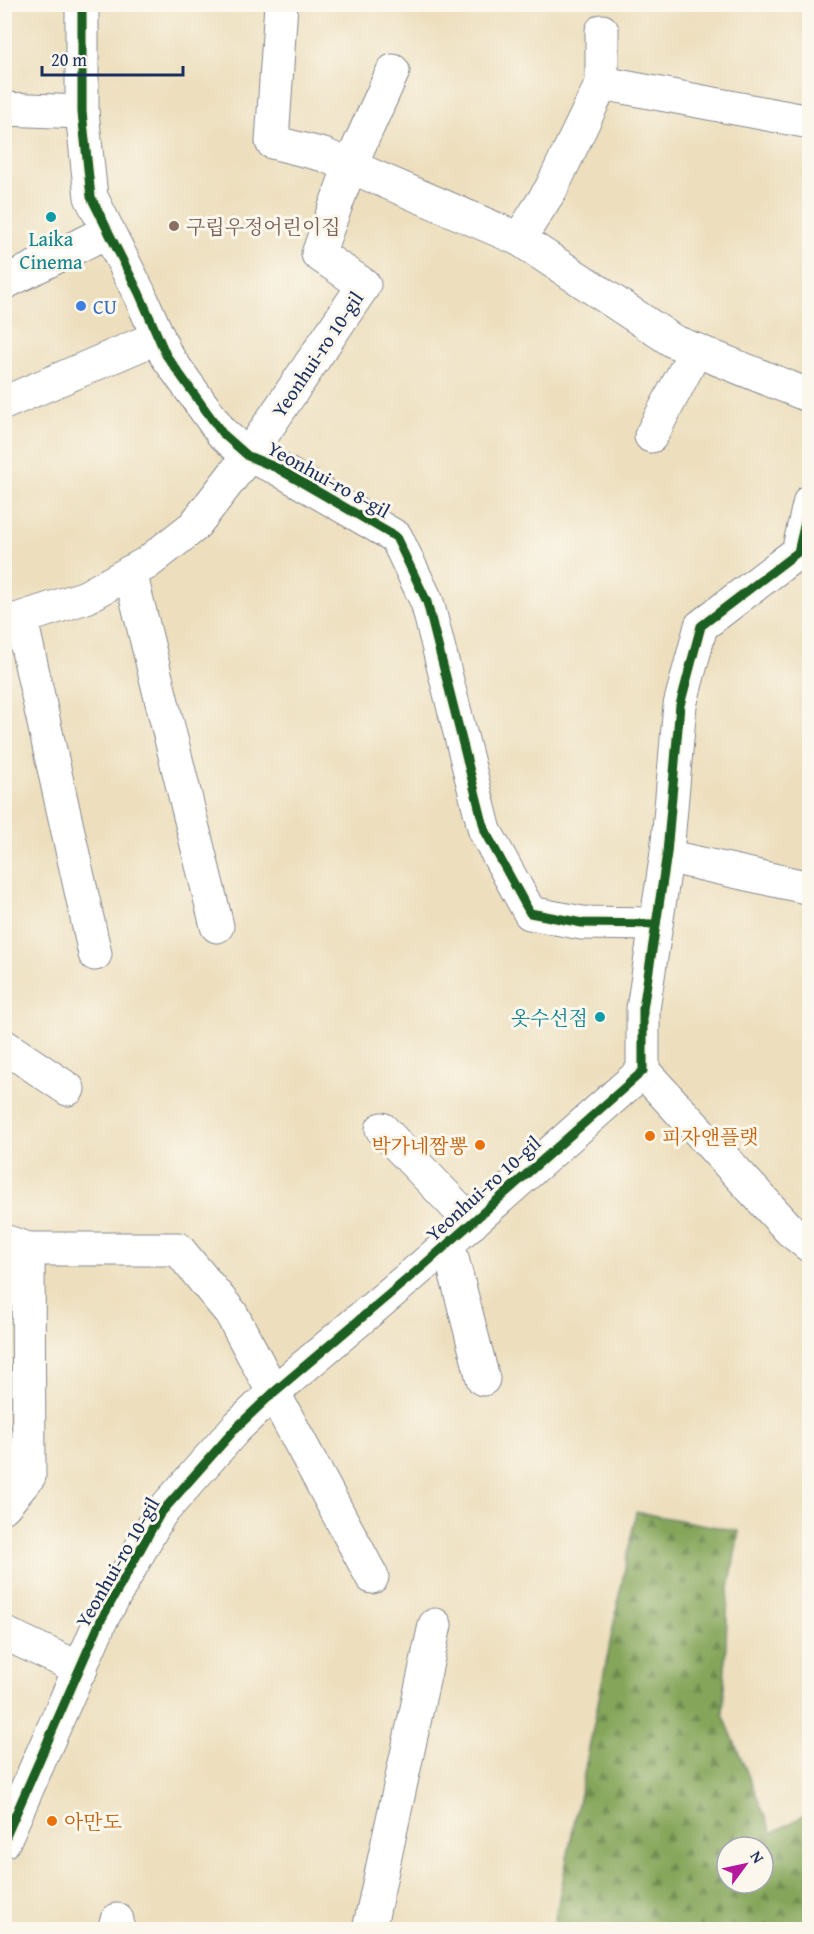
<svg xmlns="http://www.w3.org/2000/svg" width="814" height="1934" font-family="'Gentium Book Plus','Noto Serif KR',serif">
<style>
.forest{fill:url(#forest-firs);stroke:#506a5c;stroke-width:1.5;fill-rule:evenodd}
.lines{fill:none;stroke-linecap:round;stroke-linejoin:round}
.minor-casing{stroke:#84878e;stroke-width:35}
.minor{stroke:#fff;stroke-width:33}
.cycleway-casing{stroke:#fbf7ec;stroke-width:13}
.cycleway{stroke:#1b5e20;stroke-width:9}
.culture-dot{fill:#0f9aa8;stroke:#fbf7ec;stroke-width:2}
.education-dot{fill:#8d6e63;stroke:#fbf7ec;stroke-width:2}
.shop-dot{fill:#3f7fe0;stroke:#fbf7ec;stroke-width:2}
.food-dot{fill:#e8710a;stroke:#fbf7ec;stroke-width:2}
.labels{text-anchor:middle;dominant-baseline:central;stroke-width:6;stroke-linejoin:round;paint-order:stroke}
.education-label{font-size:20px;fill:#785e54;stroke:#fbf7ec;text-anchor:start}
.culture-label{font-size:20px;fill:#0d838f;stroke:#fbf7ec}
.shop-label{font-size:20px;fill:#366cbe;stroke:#fbf7ec;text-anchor:start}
.street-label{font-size:20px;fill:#1b2f5e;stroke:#fbf7ec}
.food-label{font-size:20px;fill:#c56008;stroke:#fbf7ec;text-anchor:start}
</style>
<defs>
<pattern id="forest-firs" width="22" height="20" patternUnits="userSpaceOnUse" patternTransform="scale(1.5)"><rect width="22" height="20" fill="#85a65a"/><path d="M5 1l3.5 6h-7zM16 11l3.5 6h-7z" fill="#6c884e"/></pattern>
</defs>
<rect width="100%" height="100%" fill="#fbf7ec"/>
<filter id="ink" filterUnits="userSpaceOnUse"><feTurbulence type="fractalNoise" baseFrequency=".0167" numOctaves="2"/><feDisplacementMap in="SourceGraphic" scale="12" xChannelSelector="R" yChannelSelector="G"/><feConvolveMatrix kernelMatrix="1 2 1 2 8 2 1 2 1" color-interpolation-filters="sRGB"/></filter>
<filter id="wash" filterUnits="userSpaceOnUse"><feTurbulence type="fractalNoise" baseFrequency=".008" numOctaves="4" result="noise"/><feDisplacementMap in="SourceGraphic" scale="24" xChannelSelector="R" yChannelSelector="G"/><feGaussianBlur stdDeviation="1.35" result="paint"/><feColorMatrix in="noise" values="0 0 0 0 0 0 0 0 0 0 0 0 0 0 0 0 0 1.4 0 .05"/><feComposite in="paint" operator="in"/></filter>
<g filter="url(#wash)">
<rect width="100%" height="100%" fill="#eddfbe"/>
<!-- forest -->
<path class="forest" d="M 636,1512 L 739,1531 L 728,1595 L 723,1714 L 772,1833 L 809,1813 L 809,1926 L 803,1929 L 553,1929 ZM 727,1847 L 763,1847 L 763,1883 L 727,1883 Z"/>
</g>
<g filter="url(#ink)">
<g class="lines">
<defs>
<g id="minor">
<path d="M 82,4 L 82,112 L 91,197 L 139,293 L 166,355 L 222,433 L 248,456 L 277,468 L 396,537 L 427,602 L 485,831 L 530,913 L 582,923 L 656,924"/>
<path d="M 281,4 L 272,142 L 324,155 L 519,239 L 673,341 L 810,396"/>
<path d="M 602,83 L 810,122"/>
<path d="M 4,109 L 82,112"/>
<path d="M 519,239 L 551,189 L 602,83 L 602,31"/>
<path d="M 4,283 L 108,231"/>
<path d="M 4,403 L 158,337"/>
<path d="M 651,436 L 696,350"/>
<path d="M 130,572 L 217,926"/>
<path d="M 21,619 L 95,954"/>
<path d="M 4,624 L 86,597 L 147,563 L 194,526 L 248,456 L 364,285 L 318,254 L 350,166 L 393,71"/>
<path d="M 667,853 L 679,859 L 810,888"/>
<path d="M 4,1046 L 68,1089"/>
<path d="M 643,1071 L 790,1230 L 810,1246"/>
<path d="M 382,1129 L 472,1223"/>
<path d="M 4,1241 L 28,1249 L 178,1249 L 231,1313 L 372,1577"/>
<path d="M 448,1243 L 483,1379"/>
<path d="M 4,1506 L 29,1476 L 28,1249"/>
<path d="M 4,1633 L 81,1669"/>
<path d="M 4,1841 L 101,1620 L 160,1514 L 237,1427 L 273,1393 L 425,1264 L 643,1071 L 643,1009 L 667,853 L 680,705 L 701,626 L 798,552 L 810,501"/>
<path d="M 114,1930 L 117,1920"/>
<path d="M 369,1930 L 435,1625"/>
</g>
</defs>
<!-- minor casing -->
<use href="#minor" class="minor-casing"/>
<!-- minor -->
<use href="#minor" class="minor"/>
<defs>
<g id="cycleway">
<path d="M 82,4 L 82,112 L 91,197 L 139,293 L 166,355 L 222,433 L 248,456 L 277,468 L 396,537 L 427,602 L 485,831 L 530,913 L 582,923 L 656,924"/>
<path d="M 4,1841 L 101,1620 L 160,1514 L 237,1427 L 273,1393 L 425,1264 L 643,1071 L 643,1009 L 667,853 L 680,705 L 701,626 L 798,552 L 810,501"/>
</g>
</defs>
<!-- cycleway casing -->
<use href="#cycleway" class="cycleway-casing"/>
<!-- cycleway -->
<use href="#cycleway" class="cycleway"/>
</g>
</g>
<!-- markers -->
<g class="culture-dot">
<circle cx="51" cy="217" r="6"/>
<circle cx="600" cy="1017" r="6"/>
</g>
<circle class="education-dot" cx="174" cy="226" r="6"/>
<circle class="shop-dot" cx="81" cy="306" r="6"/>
<g class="food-dot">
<circle cx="650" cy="1136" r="6"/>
<circle cx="480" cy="1145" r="6"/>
<circle cx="52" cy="1821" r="6"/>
</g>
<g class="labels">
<!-- education labels -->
<g class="education-label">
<text x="186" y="226">구립우정어린이집</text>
</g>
<!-- culture labels -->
<g class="culture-label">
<text x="51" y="238">Laika<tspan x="51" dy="23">Cinema</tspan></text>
<text x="588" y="1017" text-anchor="end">옷수선점</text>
</g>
<!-- shop labels -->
<g class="shop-label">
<text x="93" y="306">CU</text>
</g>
<!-- street labels -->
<g class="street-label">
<text transform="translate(317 354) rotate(-56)">Yeonhui-ro 10-gil</text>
<text transform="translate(329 479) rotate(29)">Yeonhui-ro 8-gil</text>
<text transform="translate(483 1188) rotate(-42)">Yeonhui-ro 10-gil</text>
<text transform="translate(117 1562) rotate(-60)">Yeonhui-ro 10-gil</text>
</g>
<!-- food labels -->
<g class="food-label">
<text x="662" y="1136">피자앤플랫</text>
<text x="468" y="1145" text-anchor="end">박가네짬뽕</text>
<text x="64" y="1821">아만도</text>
</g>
</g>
<!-- margin -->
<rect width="814" height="1934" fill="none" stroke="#fbf7ec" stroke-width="24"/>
<!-- north arrow -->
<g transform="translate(745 1865) rotate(57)"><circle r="28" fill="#fbf7ec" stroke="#a1a7b3" stroke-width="1.5"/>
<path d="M0-4.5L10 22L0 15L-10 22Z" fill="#b5179e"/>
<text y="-9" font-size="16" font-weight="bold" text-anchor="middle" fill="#1b2f5e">N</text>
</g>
<!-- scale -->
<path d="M42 66v9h141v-9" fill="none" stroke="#1b2f5e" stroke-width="3"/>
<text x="51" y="66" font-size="18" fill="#1b2f5e" stroke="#fbf7ec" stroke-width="4.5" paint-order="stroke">20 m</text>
</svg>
